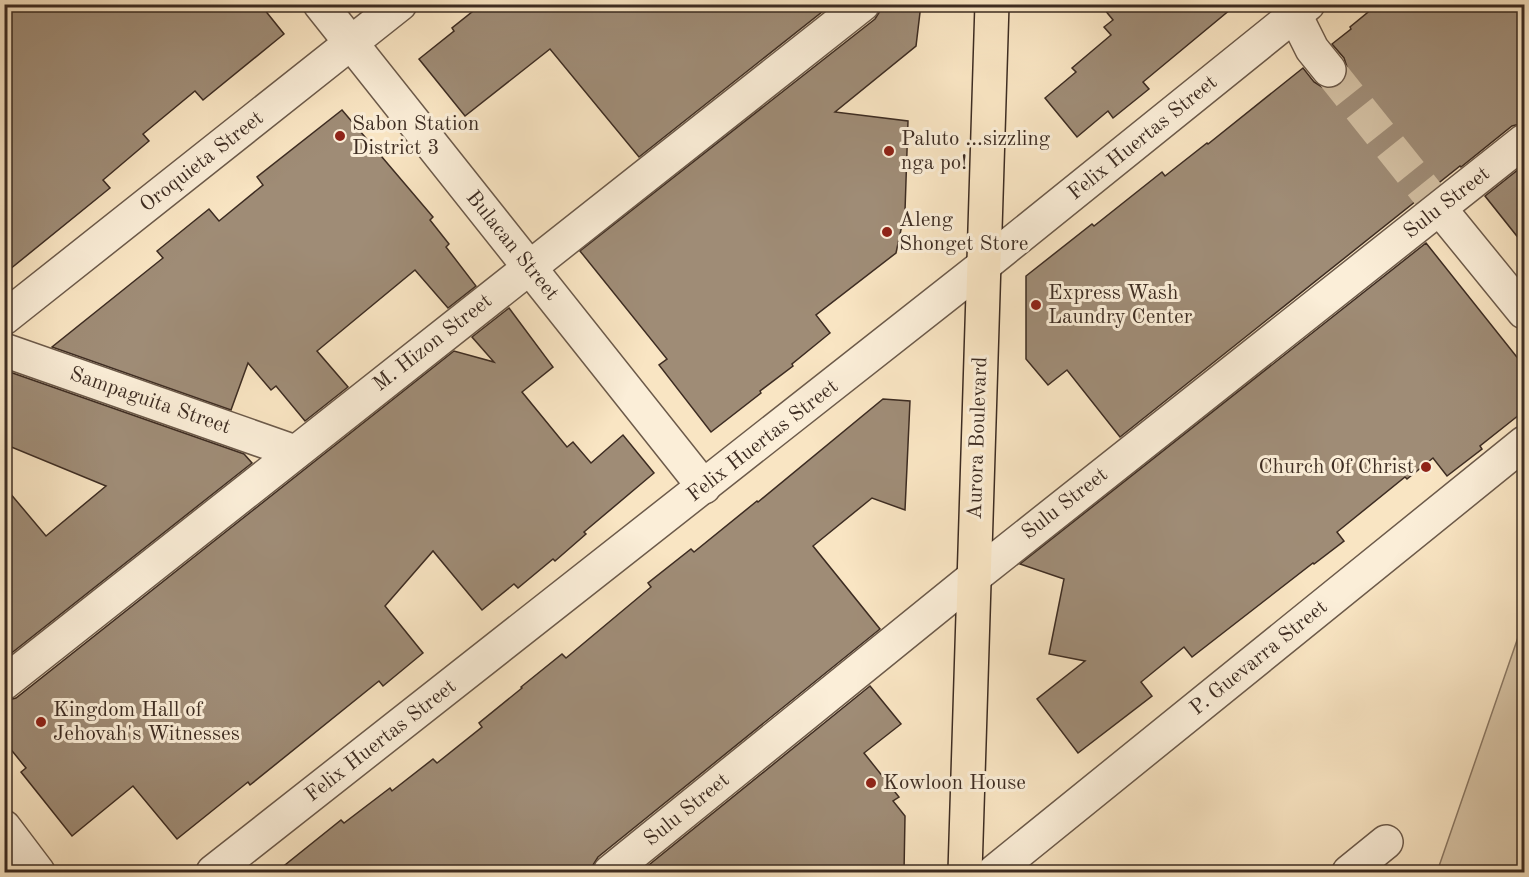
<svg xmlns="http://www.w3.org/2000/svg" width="1529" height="877" font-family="'Old Standard TT',serif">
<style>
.green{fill:#d9c6a8;stroke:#8b7965;stroke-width:1.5}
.building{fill:#9f8c76;stroke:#3d2c22;stroke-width:1.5}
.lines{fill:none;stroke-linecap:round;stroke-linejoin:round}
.minor-tunnel{stroke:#d3c0a3;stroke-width:33;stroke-dasharray:33 16;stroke-linecap:butt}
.minor-casing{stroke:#6c5a4a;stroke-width:36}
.major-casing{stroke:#3d2c22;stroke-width:36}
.minor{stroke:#fbeed8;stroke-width:33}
.major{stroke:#f9e5c3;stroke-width:33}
.poi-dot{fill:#8f2418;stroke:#fbeed8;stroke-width:2}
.labels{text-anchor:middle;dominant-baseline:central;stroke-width:6;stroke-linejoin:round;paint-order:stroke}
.poi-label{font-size:21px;fill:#3d2c22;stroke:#fbeed8;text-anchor:start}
.street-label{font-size:21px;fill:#3d2c22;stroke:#fbeed8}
</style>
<rect width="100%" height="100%" fill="#f9e5c3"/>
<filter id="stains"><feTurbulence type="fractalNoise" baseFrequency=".00333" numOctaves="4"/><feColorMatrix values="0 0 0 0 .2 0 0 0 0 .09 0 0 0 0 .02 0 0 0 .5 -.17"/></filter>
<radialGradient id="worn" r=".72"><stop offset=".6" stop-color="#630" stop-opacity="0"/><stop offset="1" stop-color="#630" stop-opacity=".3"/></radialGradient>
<!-- green -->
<path class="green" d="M 1524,620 L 1524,872 L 1437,872 Z"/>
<!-- building -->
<g class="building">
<path d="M 4,4 L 260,4 L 284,34 L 203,100 L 195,91 L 143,134 L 149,141 L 103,180 L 110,188 L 4,274 Z"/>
<path d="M 482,4 L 832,4 L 639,157 L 550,49 L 465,116 L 419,59 L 454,31 L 452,28 Z"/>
<path d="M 881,4 L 921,4 L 916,46 L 835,112 L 908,121 L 905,211 L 896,253 L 816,315 L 830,333 L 792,364 L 793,366 L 760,391 L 761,393 L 711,432 L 659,365 L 667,359 L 580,251 L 875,19 L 880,11 Z"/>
<path d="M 1100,4 L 1237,4 L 1143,82 L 1149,89 L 1113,118 L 1108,111 L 1077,137 L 1045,98 L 1076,72 L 1072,68 L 1111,35 L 1104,27 L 1113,20 Z"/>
<path d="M 1378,4 L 1524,4 L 1524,123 L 1512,126 L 1461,167 L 1460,166 L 1120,437 L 1067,370 L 1048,385 L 1026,359 L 1026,276 L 1092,224 L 1094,226 L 1162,172 L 1165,176 L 1207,143 L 1208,144 L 1303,68 L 1314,82 L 1322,87 L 1331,89 L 1340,85 L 1347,76 L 1347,67 L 1344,58 L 1332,44 L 1351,29 L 1350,27 Z"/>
<path d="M 342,110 L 433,217 L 430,220 L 449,244 L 446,247 L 476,286 L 448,308 L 415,270 L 317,351 L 348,387 L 305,421 L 276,386 L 271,390 L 248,363 L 231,410 L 52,347 L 163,258 L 157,251 L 209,209 L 219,221 L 263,185 L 257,177 Z"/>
<path d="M 1524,165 L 1524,245 L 1485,196 Z"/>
<path d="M 1426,243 L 1524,366 L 1524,411 L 1480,446 L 1482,449 L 1447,476 L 1433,458 L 1407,479 L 1405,477 L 1337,532 L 1344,541 L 1314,564 L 1313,563 L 1192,657 L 1184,647 L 1141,682 L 1152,696 L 1078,753 L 1037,699 L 1085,661 L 1049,654 L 1064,579 L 1020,564 Z"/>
<path d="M 509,308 L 553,367 L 522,392 L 567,447 L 573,442 L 591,463 L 623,435 L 654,473 L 584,532 L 586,534 L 555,561 L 553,559 L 518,588 L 514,584 L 482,610 L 433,551 L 385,606 L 423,653 L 383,686 L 379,681 L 250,785 L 248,782 L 177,839 L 133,786 L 72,836 L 21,772 L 26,768 L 4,741 L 4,701 L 16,698 L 454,351 L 494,362 L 472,337 Z"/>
<path d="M 4,370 L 244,454 L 252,463 L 4,659 L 4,486 L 46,536 L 106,486 L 4,444 Z"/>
<path d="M 883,399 L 910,401 L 905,510 L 872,498 L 813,546 L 880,629 L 598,857 L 593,865 L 592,873 L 275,873 L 341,820 L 344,823 L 390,788 L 392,791 L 433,759 L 437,763 L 482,727 L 479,723 L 522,688 L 521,687 L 562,654 L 566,658 L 651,587 L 648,583 L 691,549 L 694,552 L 757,501 L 758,502 Z"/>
<path d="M 870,686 L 901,724 L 864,753 L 899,797 L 893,801 L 905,816 L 904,873 L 639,873 Z"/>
</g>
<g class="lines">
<!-- minor-tunnel -->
<path class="minor-tunnel" d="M 1329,70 L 1440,209"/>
<defs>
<g id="minor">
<path d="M 320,4 L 704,487"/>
<path d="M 1286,4 L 1295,15 L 1312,49 L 1329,70"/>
<path d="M 1440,209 L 1524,312"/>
<path d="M 4,318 L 400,4"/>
<path d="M 4,350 L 295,452"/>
<path d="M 4,683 L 863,4"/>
<path d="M 4,827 L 38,872"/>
<path d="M 213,872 L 983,266 L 1308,4"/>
<path d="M 610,872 L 974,577 L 1524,141"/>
<path d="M 994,872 L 1524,443"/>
<path d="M 1349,872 L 1386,842"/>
</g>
<path id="major" d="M 965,872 L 992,4"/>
</defs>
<!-- minor casing -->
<use href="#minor" class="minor-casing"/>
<!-- major casing -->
<use href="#major" class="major-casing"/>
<!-- minor -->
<use href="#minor" class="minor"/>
<!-- major -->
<use href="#major" class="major"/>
</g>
<!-- markers -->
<g class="poi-dot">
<circle cx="340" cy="136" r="6"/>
<circle cx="889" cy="151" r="6"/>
<circle cx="887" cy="232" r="6"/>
<circle cx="1036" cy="305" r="6"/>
<circle cx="1426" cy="467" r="6"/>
<circle cx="41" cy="722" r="6"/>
<circle cx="871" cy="783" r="6"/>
</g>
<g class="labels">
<!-- poi labels -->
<g class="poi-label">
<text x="352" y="124">Sabon Station<tspan x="352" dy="24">District 3</tspan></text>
<text x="901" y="139">Paluto ...sizzling<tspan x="901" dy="24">nga po!</tspan></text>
<text x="899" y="220">Aleng<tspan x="899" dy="24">Shonget Store</tspan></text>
<text x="1048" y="293">Express Wash<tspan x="1048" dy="24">Laundry Center</tspan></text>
<text x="1414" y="467" text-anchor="end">Church Of Christ</text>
<text x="53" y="710">Kingdom Hall of<tspan x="53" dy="24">Jehovah's Witnesses</tspan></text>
<text x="883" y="783">Kowloon House</text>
</g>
<!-- street labels -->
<g class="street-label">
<text transform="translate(1143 138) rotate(-39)">Felix Huertas Street</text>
<text transform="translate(202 162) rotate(-38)">Oroquieta Street</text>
<text transform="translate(1447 203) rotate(-38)">Sulu Street</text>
<text transform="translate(512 246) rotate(51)">Bulacan Street</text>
<text transform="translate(433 343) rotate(-38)">M. Hizon Street</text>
<text transform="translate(150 401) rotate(19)">Sampaguita Street</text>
<text transform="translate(978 438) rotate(-88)">Aurora Boulevard</text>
<text transform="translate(763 441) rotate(-38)">Felix Huertas Street</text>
<text transform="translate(1065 504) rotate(-38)">Sulu Street</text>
<text transform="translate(1259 658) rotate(-39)">P. Guevarra Street</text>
<text transform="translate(381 741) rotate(-38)">Felix Huertas Street</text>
<text transform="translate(687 810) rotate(-39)">Sulu Street</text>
</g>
</g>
<!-- margin -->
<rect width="1529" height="877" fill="none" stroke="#f9e5c3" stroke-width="24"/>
<rect x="6" y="6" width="1517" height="865" fill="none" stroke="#3d2c22" stroke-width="3"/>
<rect x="12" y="12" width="1505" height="853" fill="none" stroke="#3d2c22" stroke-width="1.5"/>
<rect width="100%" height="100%" filter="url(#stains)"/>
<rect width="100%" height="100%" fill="url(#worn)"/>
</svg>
